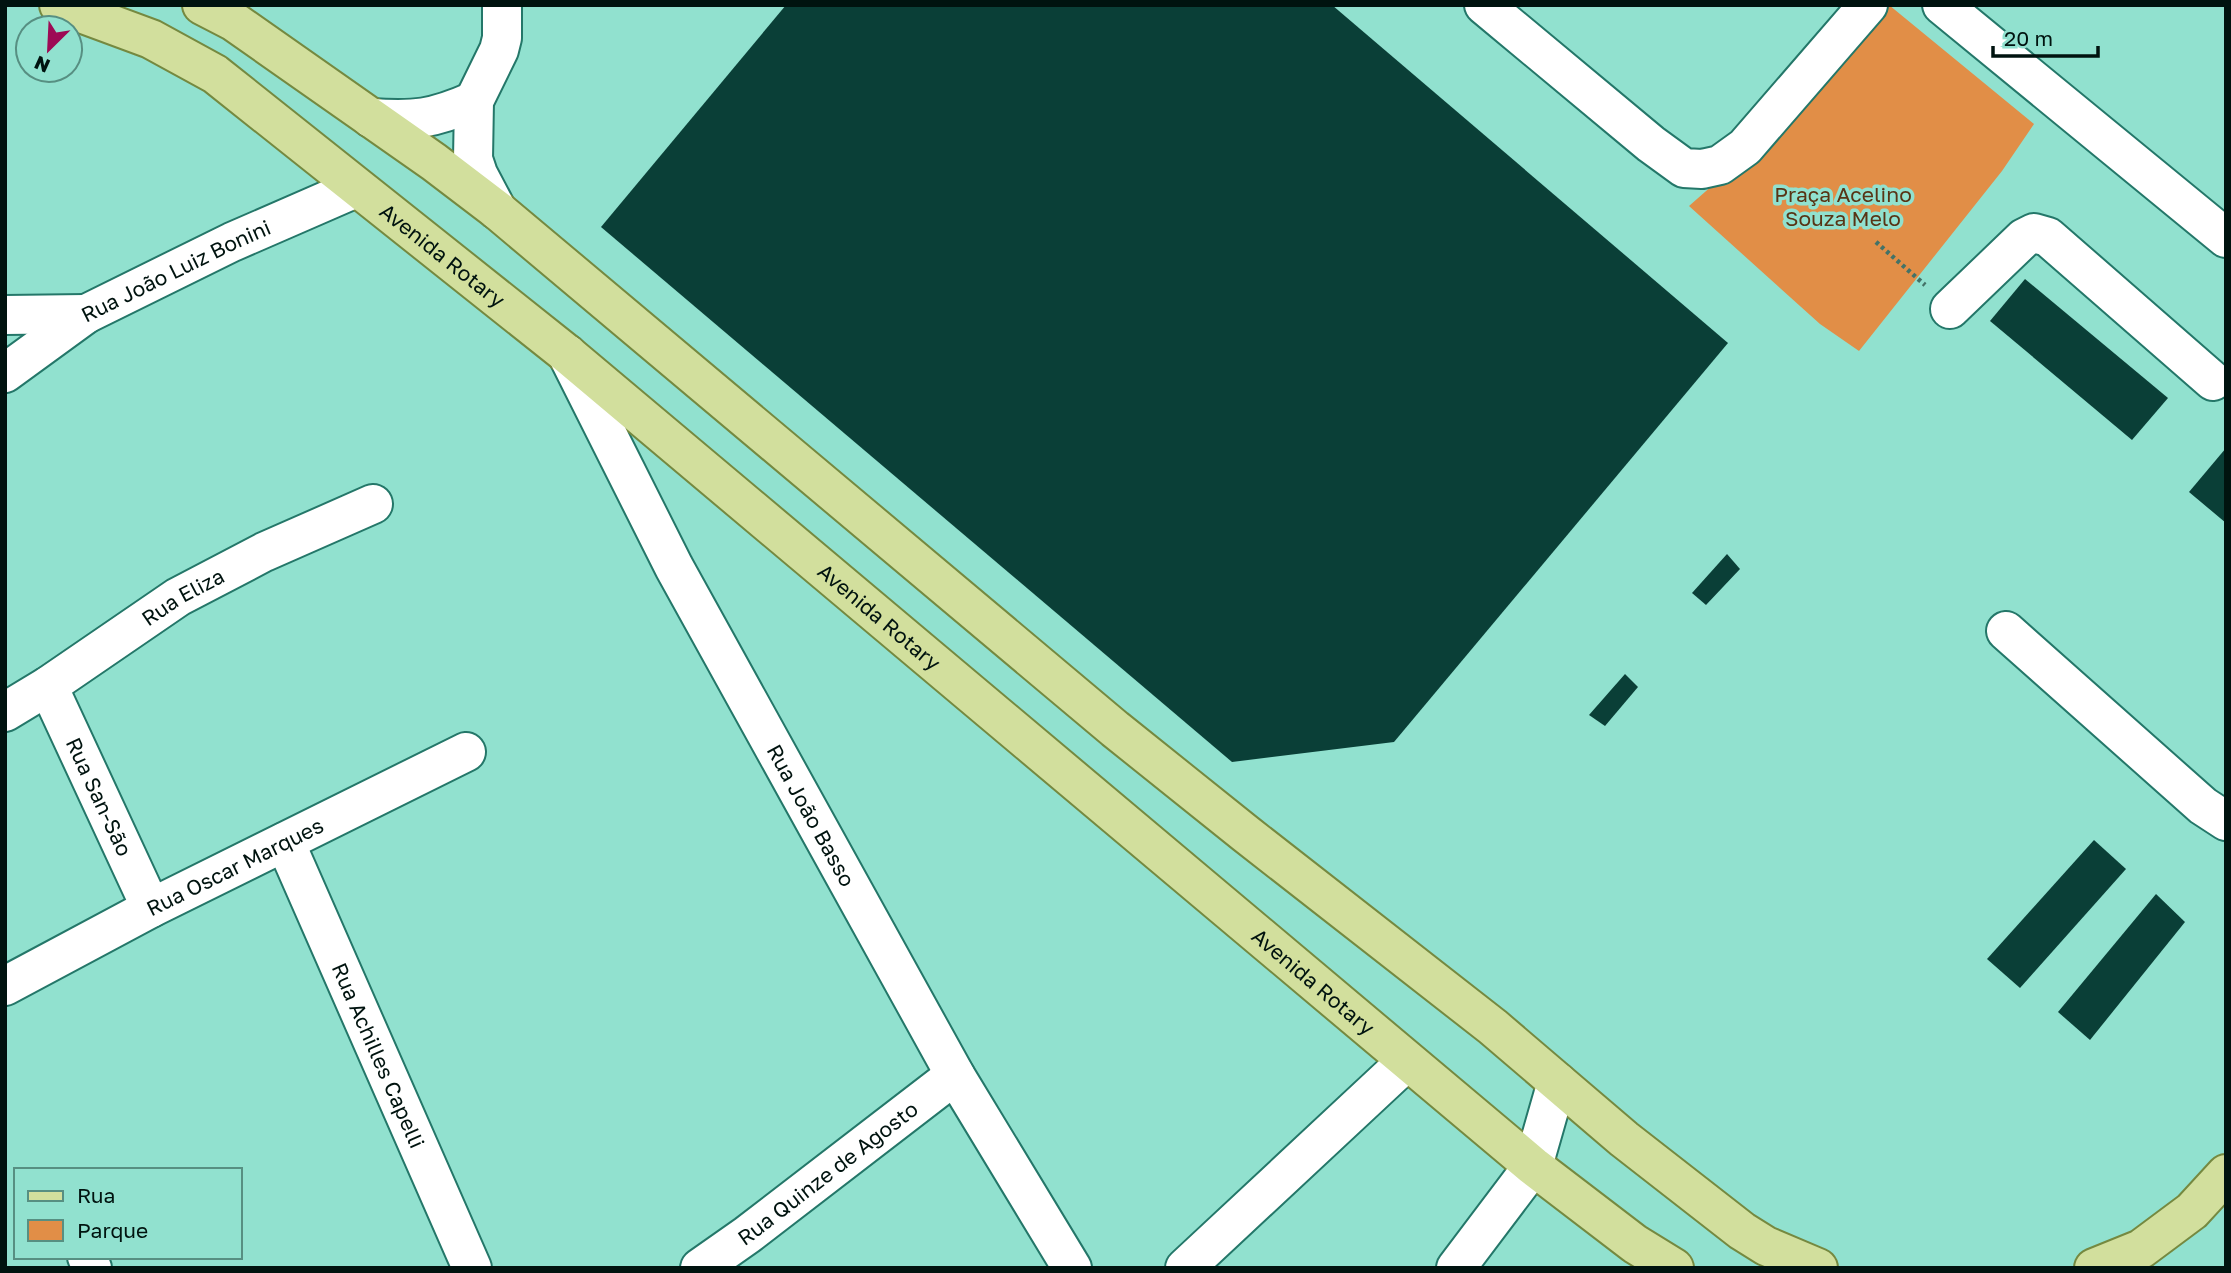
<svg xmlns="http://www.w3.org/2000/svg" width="2231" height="1273" font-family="'Golos Text',sans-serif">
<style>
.green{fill:#e18e47}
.building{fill:#0a3f37}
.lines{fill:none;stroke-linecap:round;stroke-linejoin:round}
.minor-casing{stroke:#247769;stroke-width:42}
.major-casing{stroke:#758940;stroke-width:42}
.path{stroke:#437267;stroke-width:4.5;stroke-dasharray:3.5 3.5;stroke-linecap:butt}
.minor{stroke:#fff;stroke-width:38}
.major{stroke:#d2df9d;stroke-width:38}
.labels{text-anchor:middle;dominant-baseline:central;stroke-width:7;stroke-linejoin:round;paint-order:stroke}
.park-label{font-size:21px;fill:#583415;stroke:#91e1cf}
.street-label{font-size:21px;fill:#00130f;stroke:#91e1cf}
</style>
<rect width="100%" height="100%" fill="#91e1cf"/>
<!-- green -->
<path class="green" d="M 1878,5 L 1889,5 L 2034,124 L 2002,171 L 1859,351 L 1820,324 L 1689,206 L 1813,97 Z"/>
<!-- building -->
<g class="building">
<path d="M 786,5 L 1332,5 L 1728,343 L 1394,742 L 1232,762 L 601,227 Z"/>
<path d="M 2025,279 L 2168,398 L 2132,440 L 1990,321 Z"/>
<path d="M 2226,448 L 2226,523 L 2189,492 Z"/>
<path d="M 1727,554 L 1740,569 L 1706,605 L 1692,593 Z"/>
<path d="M 1625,674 L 1638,687 L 1605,726 L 1589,715 Z"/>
<path d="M 2094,840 L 2126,869 L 2020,988 L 1987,959 Z"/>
<path d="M 2156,894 L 2185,922 L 2090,1040 L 2058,1012 Z"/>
</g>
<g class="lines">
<defs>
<g id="minor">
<path d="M 1484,5 L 1651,144 L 1684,168 L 1702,169 L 1720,165 L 1745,147 L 1868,5"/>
<path d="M 1942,5 L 2226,238"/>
<path d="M 371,118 C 415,121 433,119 474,101"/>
<path d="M 497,210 L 478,174 L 473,159 L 474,101 L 499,50 L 502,38 L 502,5"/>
<path d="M 1950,309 L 2024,238 L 2034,233 L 2048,237 L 2213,381"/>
<path d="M 5,315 L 86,314"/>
<path id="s1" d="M 567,354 L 674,567 L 955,1075 L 1072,1268"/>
<path id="s2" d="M 5,373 L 86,314 L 232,242 L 356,188"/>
<path d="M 2006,631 L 2203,806 L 2226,821"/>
<path id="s3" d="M 48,686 L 151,908"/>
<path id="s4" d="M 5,712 L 48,686 L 178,597 L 264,552 L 373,504"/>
<path id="s5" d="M 285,842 L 472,1268"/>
<path id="s6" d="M 5,986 L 151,908 L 466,752"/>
<path d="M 87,1257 L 92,1268"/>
<path id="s7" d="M 700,1268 L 747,1235 L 955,1075"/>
<path d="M 1185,1268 L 1407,1061"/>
<path d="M 1456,1268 L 1533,1166 L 1557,1082"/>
</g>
<g id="major">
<path id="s8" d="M 59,5 L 151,39 L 215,74 L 567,354 L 1533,1166 L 1635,1244 L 1674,1268"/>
<path d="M 202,5 L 233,21 L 434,162 L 497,210 L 1115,729 L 1246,834 L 1493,1027 L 1624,1139 L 1742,1231 L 1766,1246 L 1818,1268"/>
<path d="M 2094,1268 L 2141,1249 L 2192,1211 L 2226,1174"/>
</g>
</defs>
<!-- minor casing -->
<use href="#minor" class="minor-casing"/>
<!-- major casing -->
<use href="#major" class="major-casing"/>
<!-- path -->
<path class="path" d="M 1876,242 L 1925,285"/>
<!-- minor -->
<use href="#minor" class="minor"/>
<!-- major -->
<use href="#major" class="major"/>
</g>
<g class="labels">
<!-- park labels -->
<g class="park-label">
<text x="1843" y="194">Praça Acelino<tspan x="1843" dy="24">Souza Melo</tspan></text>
</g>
<!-- street labels -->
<g class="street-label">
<text stroke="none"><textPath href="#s8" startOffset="462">Avenida Rotary</textPath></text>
<text stroke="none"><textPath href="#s2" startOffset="200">Rua João Luiz Bonini</textPath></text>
<text stroke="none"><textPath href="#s4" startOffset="212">Rua Eliza</textPath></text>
<text stroke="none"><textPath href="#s8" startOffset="1029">Avenida Rotary</textPath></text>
<text stroke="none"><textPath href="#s3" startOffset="122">Rua San-São</textPath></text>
<text stroke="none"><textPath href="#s1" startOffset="522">Rua João Basso</textPath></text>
<text stroke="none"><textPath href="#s6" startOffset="259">Rua Oscar Marques</textPath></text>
<text stroke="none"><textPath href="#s8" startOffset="1596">Avenida Rotary</textPath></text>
<text stroke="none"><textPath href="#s5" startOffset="233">Rua Achilles Capelli</textPath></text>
<text stroke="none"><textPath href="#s7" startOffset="159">Rua Quinze de Agosto</textPath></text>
</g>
</g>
<!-- border -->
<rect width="2231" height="1273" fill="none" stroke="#00130f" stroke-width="14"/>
<!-- legend -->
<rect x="14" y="1168" width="228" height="91" fill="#91e1cf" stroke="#578f82" stroke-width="2"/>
<rect x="28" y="1191" width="35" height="10" fill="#d2df9d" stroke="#578f82" stroke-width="2"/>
<text x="77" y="1203" font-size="21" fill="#00130f">Rua</text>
<rect x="28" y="1220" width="35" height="21" fill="#e18e47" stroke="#578f82" stroke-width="2"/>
<text x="77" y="1238" font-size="21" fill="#00130f">Parque</text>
<!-- north arrow -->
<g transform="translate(49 49) rotate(204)"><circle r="33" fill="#91e1cf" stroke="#578f82" stroke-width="2"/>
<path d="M0-5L12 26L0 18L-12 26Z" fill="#9d0a55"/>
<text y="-10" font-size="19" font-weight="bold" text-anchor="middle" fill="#00130f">N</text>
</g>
<!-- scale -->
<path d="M1993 46v10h105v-10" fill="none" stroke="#00130f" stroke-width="3.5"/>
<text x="2004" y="46" font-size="21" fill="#00130f" stroke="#91e1cf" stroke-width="5" paint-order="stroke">20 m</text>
</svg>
